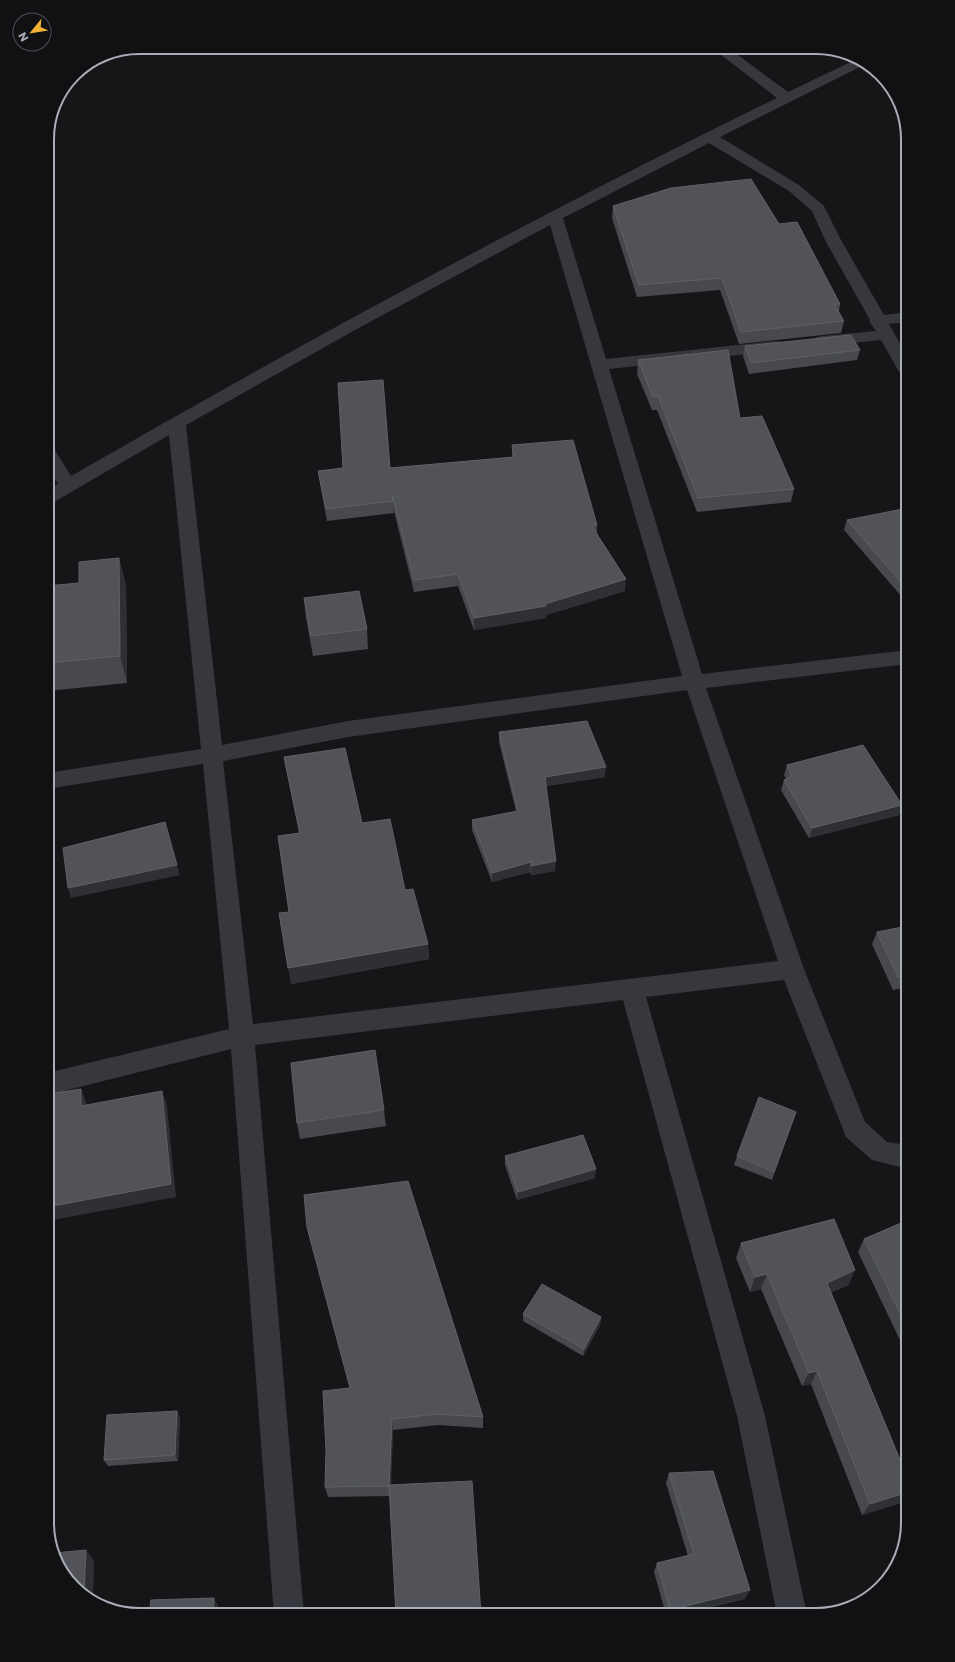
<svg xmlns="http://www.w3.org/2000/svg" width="955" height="1662" font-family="Poppins,sans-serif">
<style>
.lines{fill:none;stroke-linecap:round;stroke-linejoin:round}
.minor{fill:#37383d;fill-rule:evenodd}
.wall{fill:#47494d}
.shaded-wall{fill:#2f3033}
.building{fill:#525359;stroke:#5f6168}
.rim{fill:none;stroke:#a8adb8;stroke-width:2}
</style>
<rect width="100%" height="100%" fill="#161618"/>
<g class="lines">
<!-- minor -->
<path class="minor" d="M 711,47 L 727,47 L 788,92 L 857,59 L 868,63 L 720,137 L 799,185 L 824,206 L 841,240 L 884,315 L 908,312 L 908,322 L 889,324 L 908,358 L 908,378 L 902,377 L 881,340 L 823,346 L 817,345 L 815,341 L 817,337 L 823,336 L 876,331 L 869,321 L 870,320 L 825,240 L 812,211 L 789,191 L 709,143 L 563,218 L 606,359 L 775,341 L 781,342 L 783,346 L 781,350 L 775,351 L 609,369 L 702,674 L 908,650 L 908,664 L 706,688 L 804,969 L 865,1122 L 887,1142 L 908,1145 L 908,1169 L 872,1160 L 846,1137 L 784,980 L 646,997 L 765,1416 L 807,1615 L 777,1615 L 737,1416 L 623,1000 L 255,1045 L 304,1615 L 274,1615 L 231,1049 L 47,1095 L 47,1073 L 229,1029 L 203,764 L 47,789 L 47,773 L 201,749 L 169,435 L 54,502 L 47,504 L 47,490 L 58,484 L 47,466 L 47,445 L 53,447 L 71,476 C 302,343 537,215 777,98 ZM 550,225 L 682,676 L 348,721 L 222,745 L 186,425 L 355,330 ZM 687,690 L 778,961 L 253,1024 L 223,761 L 348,737 Z"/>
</g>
<!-- wall -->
<g class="wall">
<path d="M 613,206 L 779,224 L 840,304 L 839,312 L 844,321 L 841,333 L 739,344 L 720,290 L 637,297 L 612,218 Z"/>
<path d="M 908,241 L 908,249 L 907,246 Z"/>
<path d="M 745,346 L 860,350 L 857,360 L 749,374 L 743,356 Z"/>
<path d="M 638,360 L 740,418 L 794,489 L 791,502 L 697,512 L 657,410 L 652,410 L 637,374 Z"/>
<path d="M 512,445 L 597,525 L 597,533 L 625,591 L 546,615 L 546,618 L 474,630 L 458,586 L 414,592 L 393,507 L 394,513 L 327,521 L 320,483 L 318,471 L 390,468 L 512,457 Z"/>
<path d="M 908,508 L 908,596 L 902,597 L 844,530 L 847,520 Z"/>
<path d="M 119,558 L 126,586 L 127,683 L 47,691 L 47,586 L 79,583 Z"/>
<path d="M 304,598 L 367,629 L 368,649 L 313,656 L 306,618 Z"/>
<path d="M 499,732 L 605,777 L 546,786 L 555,871 L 531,875 L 530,872 L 492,882 L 472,830 L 472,820 L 516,811 L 499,742 Z"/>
<path d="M 284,757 L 362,823 L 405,890 L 428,944 L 429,959 L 291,984 L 299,833 L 287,774 Z"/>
<path d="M 787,765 L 902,805 L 899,815 L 809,838 L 781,790 L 784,780 L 786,779 L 784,775 Z"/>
<path d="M 908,926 L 908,987 L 893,990 L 872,944 L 877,932 Z"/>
<path d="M 384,1110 L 386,1126 L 300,1139 L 297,1123 Z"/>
<path d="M 796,1112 L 772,1180 L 734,1165 L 737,1156 Z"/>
<path d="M 505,1156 L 595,1178 L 517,1200 L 505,1165 Z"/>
<path d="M 908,1220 L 908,1357 L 858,1252 L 864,1239 Z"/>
<path d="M 307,1227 L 483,1417 L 483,1428 L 438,1425 L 393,1430 L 390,1496 L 328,1497 L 325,1487 L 350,1388 L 310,1240 Z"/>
<path d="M 741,1243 L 849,1285 L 831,1292 L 908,1479 L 908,1497 L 904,1502 L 862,1515 L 811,1384 L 802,1386 L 761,1289 L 750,1292 L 736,1258 Z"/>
<path d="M 523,1314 L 601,1317 L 600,1325 L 583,1356 L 523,1321 Z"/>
<path d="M 177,1411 L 180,1418 L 178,1461 L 108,1466 L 104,1460 Z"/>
<path d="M 669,1473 L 745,1599 L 678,1615 L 666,1615 L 654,1572 L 657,1563 L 688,1556 L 666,1483 Z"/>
</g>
<!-- shaded-wall -->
<g class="shaded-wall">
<path d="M 119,558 L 126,586 L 127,683 L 120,656 Z"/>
<path d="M 626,579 L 625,591 L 546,615 L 546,618 L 474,630 L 474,618 L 545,604 Z"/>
<path d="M 606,767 L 605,777 L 544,786 L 545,777 Z"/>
<path d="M 902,805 L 899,815 L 809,838 L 812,828 Z"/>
<path d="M 556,861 L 555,871 L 531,875 L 531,866 Z"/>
<path d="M 531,862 L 530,872 L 492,882 L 492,873 Z"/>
<path d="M 177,865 L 180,875 L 71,898 L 68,888 Z"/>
<path d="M 428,944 L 429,959 L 291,984 L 288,968 Z"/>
<path d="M 81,1089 L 86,1102 L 87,1119 L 81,1106 Z"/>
<path d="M 162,1091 L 167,1105 L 176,1197 L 53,1220 L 47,1209 L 47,1207 Z"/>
<path d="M 596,1169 L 595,1178 L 517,1200 L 518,1192 Z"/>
<path d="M 855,1270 L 849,1285 L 821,1297 L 827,1283 Z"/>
<path d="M 767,1274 L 761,1289 L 750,1292 L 755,1277 Z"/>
<path d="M 601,1317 L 600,1325 L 583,1356 L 584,1349 Z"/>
<path d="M 817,1371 L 811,1384 L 802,1386 L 809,1373 Z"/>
<path d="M 177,1411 L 180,1418 L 178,1461 L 175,1455 Z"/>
<path d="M 392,1419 L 393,1430 L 391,1496 L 389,1486 Z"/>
<path d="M 908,1492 L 908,1497 L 904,1502 L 862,1515 L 870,1504 Z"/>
<path d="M 86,1550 L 94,1561 L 93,1601 L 88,1599 L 84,1596 Z"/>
<path d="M 750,1590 L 745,1599 L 678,1615 L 668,1615 L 670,1610 Z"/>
<path d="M 214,1598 L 219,1608 L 219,1615 L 213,1615 Z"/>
</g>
<!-- building -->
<g class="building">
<path d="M 751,179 L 779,224 L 797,222 L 840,304 L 834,304 L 844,321 L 741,332 L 722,278 L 639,285 L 613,206 L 671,188 Z"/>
<path d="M 851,335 L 860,350 L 751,363 L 745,346 Z"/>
<path d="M 728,350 L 740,418 L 762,416 L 794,489 L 698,498 L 658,396 L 653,397 L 638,360 Z"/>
<path d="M 383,380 L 390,468 L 514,457 L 512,445 L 573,440 L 597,525 L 591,525 L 626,579 L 545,604 L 546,606 L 474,618 L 458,574 L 414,580 L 392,494 L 393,501 L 326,509 L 318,471 L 343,468 L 338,383 Z"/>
<path d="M 908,508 L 908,587 L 905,587 L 847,520 Z"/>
<path d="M 119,558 L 120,656 L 47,663 L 47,586 L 79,583 L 79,562 Z"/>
<path d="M 359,591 L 367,629 L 311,636 L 304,598 Z"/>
<path d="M 587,721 L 606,767 L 545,777 L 556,861 L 531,866 L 531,862 L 492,873 L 472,820 L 518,811 L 499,732 Z"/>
<path d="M 863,745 L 902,805 L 812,828 L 784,780 L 792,776 L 787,765 Z"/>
<path d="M 345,748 L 362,823 L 390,819 L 405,890 L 413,889 L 428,944 L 288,968 L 279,913 L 289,912 L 278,836 L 300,833 L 284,757 Z"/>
<path d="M 165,822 L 177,865 L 68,888 L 63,848 Z"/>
<path d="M 908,926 L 908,975 L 898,977 L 877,932 Z"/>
<path d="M 375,1050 L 384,1110 L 297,1123 L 291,1063 Z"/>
<path d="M 81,1089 L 81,1106 L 162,1091 L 171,1184 L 47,1207 L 47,1094 Z"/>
<path d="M 759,1097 L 796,1112 L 774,1172 L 737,1156 Z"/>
<path d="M 583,1135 L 596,1169 L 518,1192 L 505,1156 Z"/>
<path d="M 408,1181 L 483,1417 L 437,1414 L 392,1419 L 389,1486 L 325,1487 L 326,1450 L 323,1391 L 350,1388 L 307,1227 L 304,1195 Z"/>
<path d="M 834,1219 L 855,1270 L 827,1283 L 908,1479 L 908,1492 L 870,1504 L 817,1371 L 809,1373 L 767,1274 L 755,1277 L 741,1243 Z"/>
<path d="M 908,1220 L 908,1330 L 864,1239 Z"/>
<path d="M 542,1284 L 601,1317 L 584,1349 L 523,1314 Z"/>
<path d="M 177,1411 L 175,1455 L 104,1460 L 107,1415 Z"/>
<path d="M 713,1471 L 750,1590 L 670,1610 L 657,1563 L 694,1554 L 669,1473 Z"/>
<path d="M 472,1481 L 481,1615 L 396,1615 L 389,1485 Z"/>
<path d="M 86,1550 L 84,1596 L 56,1564 L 54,1553 Z"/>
<path d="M 214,1598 L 213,1615 L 149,1615 L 151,1600 Z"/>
</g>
<!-- crop -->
<path d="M0 0H955V1662H0ZM139 54H816A85 85 0 0 1 901 139V1523A85 85 0 0 1 816 1608H139A85 85 0 0 1 54 1523V139A85 85 0 0 1 139 54Z" fill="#111113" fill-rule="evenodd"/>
<path class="rim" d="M139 54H816A85 85 0 0 1 901 139V1523A85 85 0 0 1 816 1608H139A85 85 0 0 1 54 1523V139A85 85 0 0 1 139 54Z"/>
<!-- north arrow -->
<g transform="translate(32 32) rotate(240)"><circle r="19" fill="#111113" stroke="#4d4f55"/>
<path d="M0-3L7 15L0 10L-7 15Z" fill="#f2b134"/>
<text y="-6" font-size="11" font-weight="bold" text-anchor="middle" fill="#a8adb8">N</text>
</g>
</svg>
